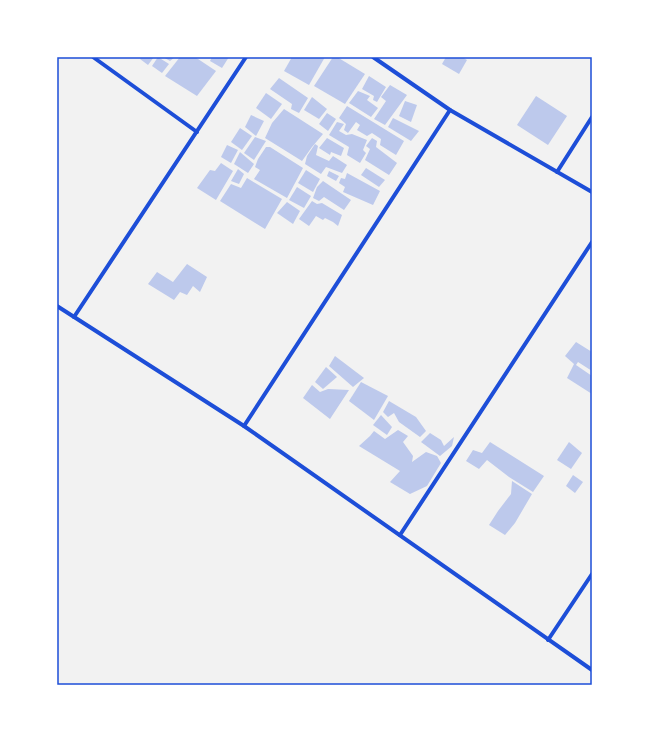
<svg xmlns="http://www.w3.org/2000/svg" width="649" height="742" font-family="'Source Serif 4',serif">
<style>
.building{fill:#bdc9ec}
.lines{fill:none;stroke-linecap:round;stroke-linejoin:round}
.minor{stroke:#1d4ed8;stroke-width:4}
.neatline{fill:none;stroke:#1d4ed8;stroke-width:1.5}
</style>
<rect width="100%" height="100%" fill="#f2f2f2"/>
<!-- building -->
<g class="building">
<path d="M 141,57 L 154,57 L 148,65 L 140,59 Z"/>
<path d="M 158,57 L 169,64 L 162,73 L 152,66 Z"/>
<path d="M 163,57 L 175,57 L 170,61 Z"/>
<path d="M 180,57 L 195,57 L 216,71 L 197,96 L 165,76 Z"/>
<path d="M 212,57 L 229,57 L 222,68 L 210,61 Z"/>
<path d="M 292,57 L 325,57 L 309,85 L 284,71 Z"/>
<path d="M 333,57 L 337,57 L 365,74 L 345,104 L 314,86 Z"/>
<path d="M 446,57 L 462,57 L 467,60 L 459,74 L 442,64 Z"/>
<path d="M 369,76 L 386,87 L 377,102 L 373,100 L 374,96 L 362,89 Z"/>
<path d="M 279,78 L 308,98 L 299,113 L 291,109 L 292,104 L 270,89 Z"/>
<path d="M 390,85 L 407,95 L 385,125 L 374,119 L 386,101 L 381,97 Z"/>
<path d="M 358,91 L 370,96 L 367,100 L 378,108 L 371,117 L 349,103 Z"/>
<path d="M 266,93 L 282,104 L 271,119 L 256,108 Z"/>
<path d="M 536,96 L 567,116 L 548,145 L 517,125 Z"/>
<path d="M 312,97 L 327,109 L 319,119 L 304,110 Z"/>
<path d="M 405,101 L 417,105 L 411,122 L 399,116 Z"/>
<path d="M 347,106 L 404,141 L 396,155 L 380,145 L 381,139 L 372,133 L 367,136 L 357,130 L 360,125 L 356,122 L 348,133 L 344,130 L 346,124 L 339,118 Z"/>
<path d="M 284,109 L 323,134 L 312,147 L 302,161 L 265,138 L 272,123 Z"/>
<path d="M 327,113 L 336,119 L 328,131 L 319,124 Z"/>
<path d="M 251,115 L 264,121 L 256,136 L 245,127 Z"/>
<path d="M 393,118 L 419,131 L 411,141 L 388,127 Z"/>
<path d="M 337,122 L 344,124 L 339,131 L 346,135 L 352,134 L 367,140 L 363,150 L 366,153 L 360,163 L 347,155 L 349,147 L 329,135 Z"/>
<path d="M 240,128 L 252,136 L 242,150 L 231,142 Z"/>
<path d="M 255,137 L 266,141 L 254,160 L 244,153 Z"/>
<path d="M 327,138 L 344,148 L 341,156 L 331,152 L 330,155 L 319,148 Z"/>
<path d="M 372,138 L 377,141 L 376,147 L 397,163 L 389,175 L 365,160 L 370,149 L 366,146 Z"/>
<path d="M 315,144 L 318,146 L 316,155 L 329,161 L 333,156 L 347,165 L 342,173 L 326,167 L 321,174 L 305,164 L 307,156 Z"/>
<path d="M 227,145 L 238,150 L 231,163 L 221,157 Z"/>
<path d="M 266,147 L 270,147 L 303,168 L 287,198 L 254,179 L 260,170 L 255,167 L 258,159 Z"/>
<path d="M 240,152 L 254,164 L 248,173 L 234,164 Z"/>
<path d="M 221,163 L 233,171 L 216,200 L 197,188 L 210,170 L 215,171 Z"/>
<path d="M 366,168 L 385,180 L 379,187 L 361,175 Z"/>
<path d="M 238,169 L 244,174 L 239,184 L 231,181 Z"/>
<path d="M 306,170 L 320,179 L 313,192 L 298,183 Z"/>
<path d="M 329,171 L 339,176 L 336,181 L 327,176 Z"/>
<path d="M 347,173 L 380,191 L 373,205 L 343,192 L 345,187 L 339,183 L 341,178 L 345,179 Z"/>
<path d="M 247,178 L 282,199 L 265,229 L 220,201 L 231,184 L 241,188 Z"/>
<path d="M 323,181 L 351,200 L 344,210 L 324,197 L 319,201 L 313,198 L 317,187 Z"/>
<path d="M 297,187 L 311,196 L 304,208 L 289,200 Z"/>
<path d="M 312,201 L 317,204 L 322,203 L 342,215 L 338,226 L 333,222 L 325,218 L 323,220 L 316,216 L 309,226 L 299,219 Z"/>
<path d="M 287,202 L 300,211 L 293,224 L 277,213 Z"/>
<path d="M 187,264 L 207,277 L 200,292 L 193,286 L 187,295 L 180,292 L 174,300 L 148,284 L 157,272 L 173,282 Z"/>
<path d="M 576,342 L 592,352 L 592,371 L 578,362 L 576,365 L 592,376 L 592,394 L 567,378 L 574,364 L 565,356 Z"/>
<path d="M 335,356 L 364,378 L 353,387 L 329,366 Z"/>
<path d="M 326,367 L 337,377 L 323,389 L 315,382 Z"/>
<path d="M 361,382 L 388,396 L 374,420 L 349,401 Z"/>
<path d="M 312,385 L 320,392 L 328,389 L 349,390 L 330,419 L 303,398 Z"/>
<path d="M 389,401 L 416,417 L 426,431 L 420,437 L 399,422 L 394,413 L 388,417 L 383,412 Z"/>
<path d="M 381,415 L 392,427 L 387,435 L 373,425 Z"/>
<path d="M 398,430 L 408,436 L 403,442 L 413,456 L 412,462 L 426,452 L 437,456 L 441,463 L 427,486 L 410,494 L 390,482 L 400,471 L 359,446 L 370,436 L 374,431 L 385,439 Z"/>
<path d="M 430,433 L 441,440 L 444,446 L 454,437 L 452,446 L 440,456 L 421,442 Z"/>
<path d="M 490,442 L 544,476 L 533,492 L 509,477 L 487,460 L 479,469 L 466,461 L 473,450 L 482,453 Z"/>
<path d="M 569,442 L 582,453 L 571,469 L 557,460 Z"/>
<path d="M 573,475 L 583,482 L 575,493 L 566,486 Z"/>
<path d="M 512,481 L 532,494 L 515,523 L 505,535 L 489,525 L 498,511 L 511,494 Z"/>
</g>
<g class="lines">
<!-- minor -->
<g class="minor">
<path d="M 93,57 L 197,132"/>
<path d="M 373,57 L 450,110 L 592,192"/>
<path d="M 557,172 L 592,117"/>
<path d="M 57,306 L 244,426 L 592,670"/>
<path d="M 74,317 L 246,57"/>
<path d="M 244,426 L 450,110"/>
<path d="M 400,535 L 592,242"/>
<path d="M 548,640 L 592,574"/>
</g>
</g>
<!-- border -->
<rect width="649" height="742" fill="none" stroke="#ffffff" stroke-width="116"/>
<rect x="58" y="58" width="533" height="626" class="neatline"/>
</svg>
